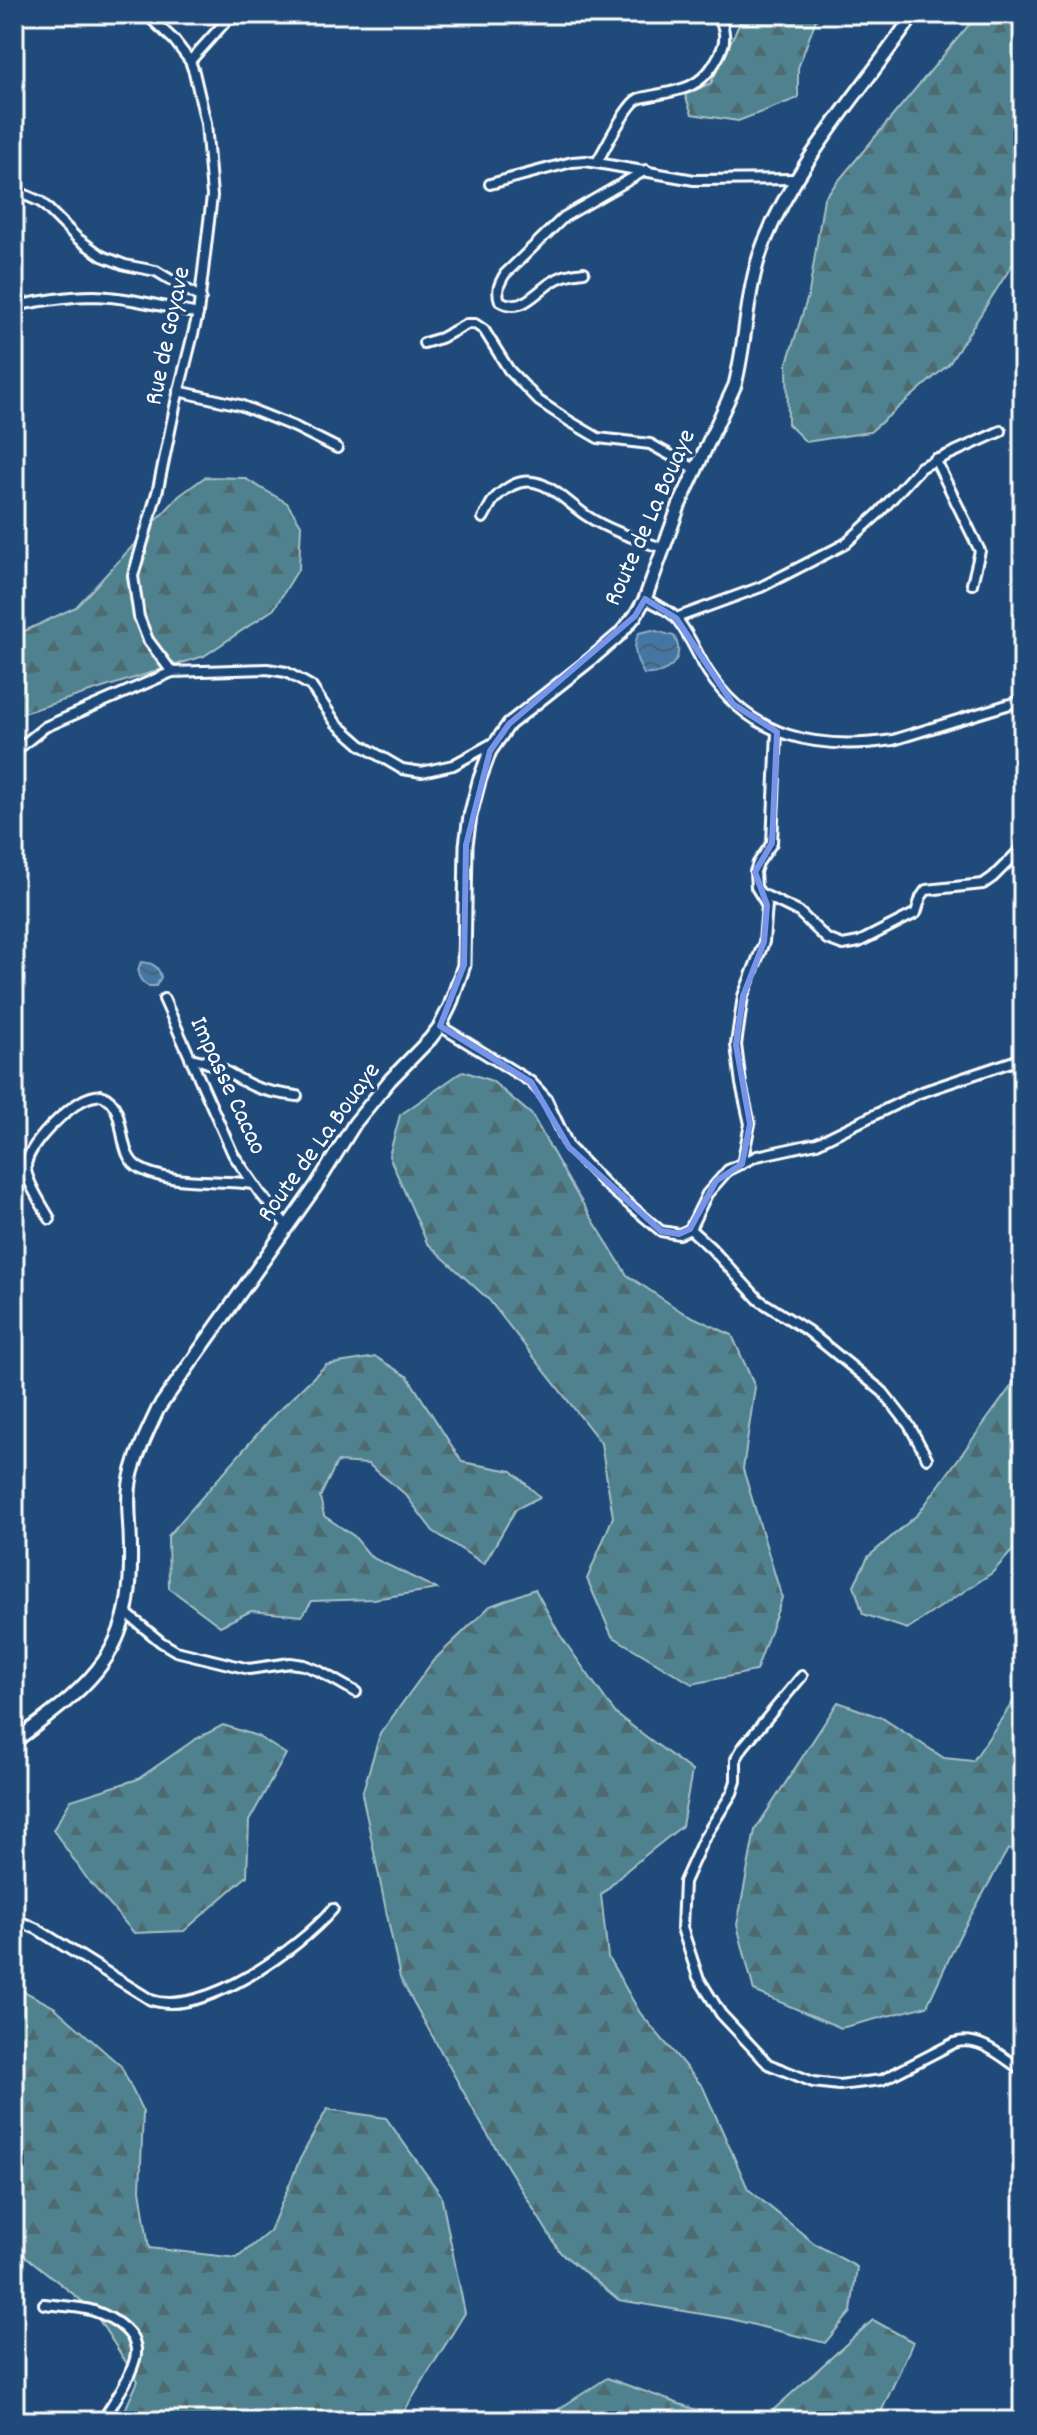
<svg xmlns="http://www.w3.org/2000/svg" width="1037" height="2435" font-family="Dekko,sans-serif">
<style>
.forest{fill:url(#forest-firs);stroke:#a7c0c6;stroke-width:2}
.water{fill:url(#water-waves);stroke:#8fadc7;stroke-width:2}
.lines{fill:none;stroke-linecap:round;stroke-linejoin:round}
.street-casing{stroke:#fff;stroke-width:14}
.secondary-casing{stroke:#fff;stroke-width:17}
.street{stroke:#1f4a7a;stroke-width:8}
.secondary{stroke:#1f4a7a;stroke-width:11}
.marked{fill:none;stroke:#7795e8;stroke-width:6;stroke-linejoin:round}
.labels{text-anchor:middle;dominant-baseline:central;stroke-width:7;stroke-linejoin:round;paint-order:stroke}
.street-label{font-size:26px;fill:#fff;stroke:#1f4a7a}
</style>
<defs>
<pattern id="forest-firs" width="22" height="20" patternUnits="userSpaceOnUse" patternTransform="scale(2)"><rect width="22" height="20" fill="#4f828e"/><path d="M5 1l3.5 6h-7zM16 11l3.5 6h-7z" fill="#4e6a70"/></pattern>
<pattern id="water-waves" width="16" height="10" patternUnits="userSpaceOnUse" patternTransform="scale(2)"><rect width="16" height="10" fill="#4476a1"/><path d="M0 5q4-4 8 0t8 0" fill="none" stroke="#485f72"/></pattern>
</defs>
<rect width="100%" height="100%" fill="#1f4a7a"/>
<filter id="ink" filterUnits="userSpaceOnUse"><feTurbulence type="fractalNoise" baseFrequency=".0125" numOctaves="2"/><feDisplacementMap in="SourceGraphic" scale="16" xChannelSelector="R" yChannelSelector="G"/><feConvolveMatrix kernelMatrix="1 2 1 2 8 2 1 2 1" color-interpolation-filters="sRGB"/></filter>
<g filter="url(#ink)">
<!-- forest -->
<g class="forest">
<path d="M 744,14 L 818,14 L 798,68 L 798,98 L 738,121 L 692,114 L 685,95 L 711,83 Z"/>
<path d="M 978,14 L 1023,14 L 1023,248 L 949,364 L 870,432 L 806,442 L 788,424 L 787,363 L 809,293 L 824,198 Z"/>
<path d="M 205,477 L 244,478 L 287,503 L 301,525 L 299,568 L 274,609 L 204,656 L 14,716 L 14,636 L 76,607 L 179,496 Z"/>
<path d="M 463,1071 L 492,1081 L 532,1115 L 570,1183 L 627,1275 L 682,1312 L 732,1335 L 755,1387 L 743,1469 L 782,1598 L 756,1671 L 692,1684 L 612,1636 L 587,1579 L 613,1517 L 601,1443 L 489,1300 L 427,1243 L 389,1156 L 400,1115 Z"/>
<path d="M 376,1357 L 408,1377 L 462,1462 L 512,1471 L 540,1497 L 516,1509 L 484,1564 L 433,1531 L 405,1494 L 368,1464 L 337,1462 L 320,1497 L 324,1516 L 354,1536 L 371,1557 L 437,1589 L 374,1599 L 312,1601 L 302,1616 L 251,1611 L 220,1626 L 169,1588 L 168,1536 L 274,1415 L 326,1365 Z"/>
<path d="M 1023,1370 L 1023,1539 L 992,1573 L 907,1629 L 863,1614 L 854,1585 L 868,1557 L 918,1514 Z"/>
<path d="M 535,1589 L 560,1635 L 616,1714 L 692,1771 L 682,1826 L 627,1870 L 601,1895 L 608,1957 L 640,2013 L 703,2087 L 748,2189 L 815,2244 L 857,2267 L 851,2312 L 825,2343 L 731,2319 L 619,2300 L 560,2252 L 483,2127 L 400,1978 L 362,1794 L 380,1734 L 433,1661 L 490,1606 Z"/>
<path d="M 1023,1687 L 1023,1856 L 1008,1849 L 959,1937 L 927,2006 L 841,2028 L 754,1991 L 737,1925 L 755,1830 L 838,1702 L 882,1718 L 944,1758 L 973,1761 Z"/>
<path d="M 223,1725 L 257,1736 L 286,1754 L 249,1821 L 247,1876 L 184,1931 L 134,1933 L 88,1880 L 53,1830 L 71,1800 L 138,1779 L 194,1740 Z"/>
<path d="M 14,1986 L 54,2007 L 121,2066 L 143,2112 L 140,2190 L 149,2248 L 237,2258 L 270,2231 L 300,2159 L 327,2109 L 386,2118 L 441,2195 L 465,2313 L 398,2421 L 120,2421 L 138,2381 L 92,2309 L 14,2247 Z"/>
<path d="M 873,2320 L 913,2342 L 877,2421 L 761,2421 Z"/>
<path d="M 607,2378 L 727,2421 L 540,2421 Z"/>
</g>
<!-- water -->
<g class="water">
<path d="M 652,630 L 674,636 C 687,659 667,676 644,674 C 636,661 631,647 639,633 Z"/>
<path d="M 141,962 C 152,963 158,965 161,977 L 156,986 L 148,986 C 138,980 136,972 141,962 Z"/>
</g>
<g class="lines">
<defs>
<g id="street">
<path d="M 146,14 L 174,40 L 190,61 L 194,72 L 206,123 L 212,196 L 198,314 L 176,402 L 158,489 L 133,576 L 139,617 L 148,640 L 172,672"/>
<path d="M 190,61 L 227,20 L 252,14"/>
<path d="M 597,162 C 605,149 626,105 638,99 C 643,97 651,96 656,95 C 681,90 700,87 714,64 C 718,57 723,50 724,41 C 725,30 722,20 713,14"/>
<path d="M 490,184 L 572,162 L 586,161 L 694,180 L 796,179"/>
<path d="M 14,190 L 41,202 L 77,238 L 102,256 L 125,265 L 156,271 L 201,298"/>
<path d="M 584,272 C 573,273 562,275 552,282 C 534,293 522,314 500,301 C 496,290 499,284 505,274 L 564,217 L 646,170"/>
<path d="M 14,306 C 40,301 67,296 94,296 C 129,297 164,307 198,314"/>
<path d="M 424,343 L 441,338 L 467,324 L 475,324 L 484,330 L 509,370 L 539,401 L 569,421 L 598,438 L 650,444 L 697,470"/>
<path d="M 178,391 L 240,405 L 295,427 L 337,448"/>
<path d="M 935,459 L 980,551 L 972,584"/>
<path d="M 483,518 C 486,513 489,507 492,502 C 497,495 504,490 511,486 C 541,470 564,501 587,516 C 610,531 637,539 662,548"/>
<path d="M 645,599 C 655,604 669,610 676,618 C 689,633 697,655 708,672 C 751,738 818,751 893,740 L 1023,700"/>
<path d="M 676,618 L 761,587 L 845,544 L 878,514 L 921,467 L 1001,431"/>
<path d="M 14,752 L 45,727 L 172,672 L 267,669 L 286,672 L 311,686 L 336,723 L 361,745 L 402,769 L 422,772 L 453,765 L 495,742"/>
<path d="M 760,893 L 799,912 L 827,939 L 843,945 L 859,942 L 916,913 L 921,897 L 926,890 L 983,884 L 993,877 L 1023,847"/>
<path d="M 164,999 L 233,1154 L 260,1193 L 287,1226"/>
<path d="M 440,1026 L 531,1082 L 546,1098 L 569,1147 L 606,1185 L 661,1231 L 679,1234 L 690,1229 L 707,1194 L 728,1170 L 757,1156 L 817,1143 L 919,1093 L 1023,1058"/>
<path d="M 190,1058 C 218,1063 230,1076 253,1086 C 267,1092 282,1094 297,1096"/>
<path d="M 742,1164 L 750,1124 L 741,1084 L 736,1045 L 743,996 L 764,942 L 767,905 L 756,887 L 755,872 L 758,863 L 772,843 L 777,732"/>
<path d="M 50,1219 C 44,1208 25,1180 26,1167 C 26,1146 69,1105 88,1098 C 92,1096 96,1096 101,1095 C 131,1107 113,1155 141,1169 C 172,1185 219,1179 253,1184"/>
<path d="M 690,1229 L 711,1248 L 759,1300 L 808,1331 L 883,1392 L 909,1425 L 927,1458"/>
<path d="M 126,1613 L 161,1642 L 176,1651 L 249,1669 L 290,1663 L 304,1665 L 319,1671 L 356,1692"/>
<path d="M 802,1676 L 743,1747 L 736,1759 L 736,1781 L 732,1793 L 703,1840 L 684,1882 L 682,1928 L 698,1977 L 721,2014 L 768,2064 L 813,2082 L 839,2085 L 882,2080 L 954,2043 C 980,2035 1002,2057 1023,2071"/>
<path d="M 14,1919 L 37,1929 L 151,2000 C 203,2018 300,1948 333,1909"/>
<path d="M 44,2304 C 60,2306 79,2306 94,2311 C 114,2318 142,2335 135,2359 C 129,2381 114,2401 102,2421"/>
</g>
<path id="secondary" d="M 14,1742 C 46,1717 80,1695 104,1661 C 131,1622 132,1578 130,1532 C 129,1514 127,1495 131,1477 C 136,1454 148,1431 158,1409 L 316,1186 L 355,1123 L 390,1080 L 430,1039 L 440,1026 L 450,1006 L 464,965 L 466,845 L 470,816 L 479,781 L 490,751 L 509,724 L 590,660 L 619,635 L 635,616 L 645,599 L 679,506 L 735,385 C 747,338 746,288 764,243 C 799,157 863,90 914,14"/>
</defs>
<!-- street casing -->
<use href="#street" class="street-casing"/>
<!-- secondary casing -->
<use href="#secondary" class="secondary-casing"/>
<!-- street -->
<use href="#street" class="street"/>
<!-- secondary -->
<use href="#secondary" class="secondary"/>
</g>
</g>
<!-- marked area -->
<path class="marked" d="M 645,599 L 676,618 L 733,704 L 777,732 L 772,843 L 755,872 L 767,905 L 764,942 L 743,996 L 736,1045 L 750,1124 L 742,1164 L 716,1181 L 690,1229 L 679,1234 L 661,1231 L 569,1147 L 531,1082 L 440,1026 L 464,965 L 466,845 L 490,751 L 509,724 L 635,616 Z"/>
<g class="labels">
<!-- street labels -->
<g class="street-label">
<text transform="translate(169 336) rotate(-78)">Rue de Goyave</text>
<text transform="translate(651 518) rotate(-66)">Route de La Bouaye</text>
<text transform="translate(227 1086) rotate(65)">Impasse Cacao</text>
<text transform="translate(320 1143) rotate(-54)">Route de La Bouaye</text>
</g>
</g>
<!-- margin -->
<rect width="1037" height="2435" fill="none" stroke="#1f4a7a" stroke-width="48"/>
<rect x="24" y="24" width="989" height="2387" fill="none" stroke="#fff" stroke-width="3" filter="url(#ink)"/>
</svg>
